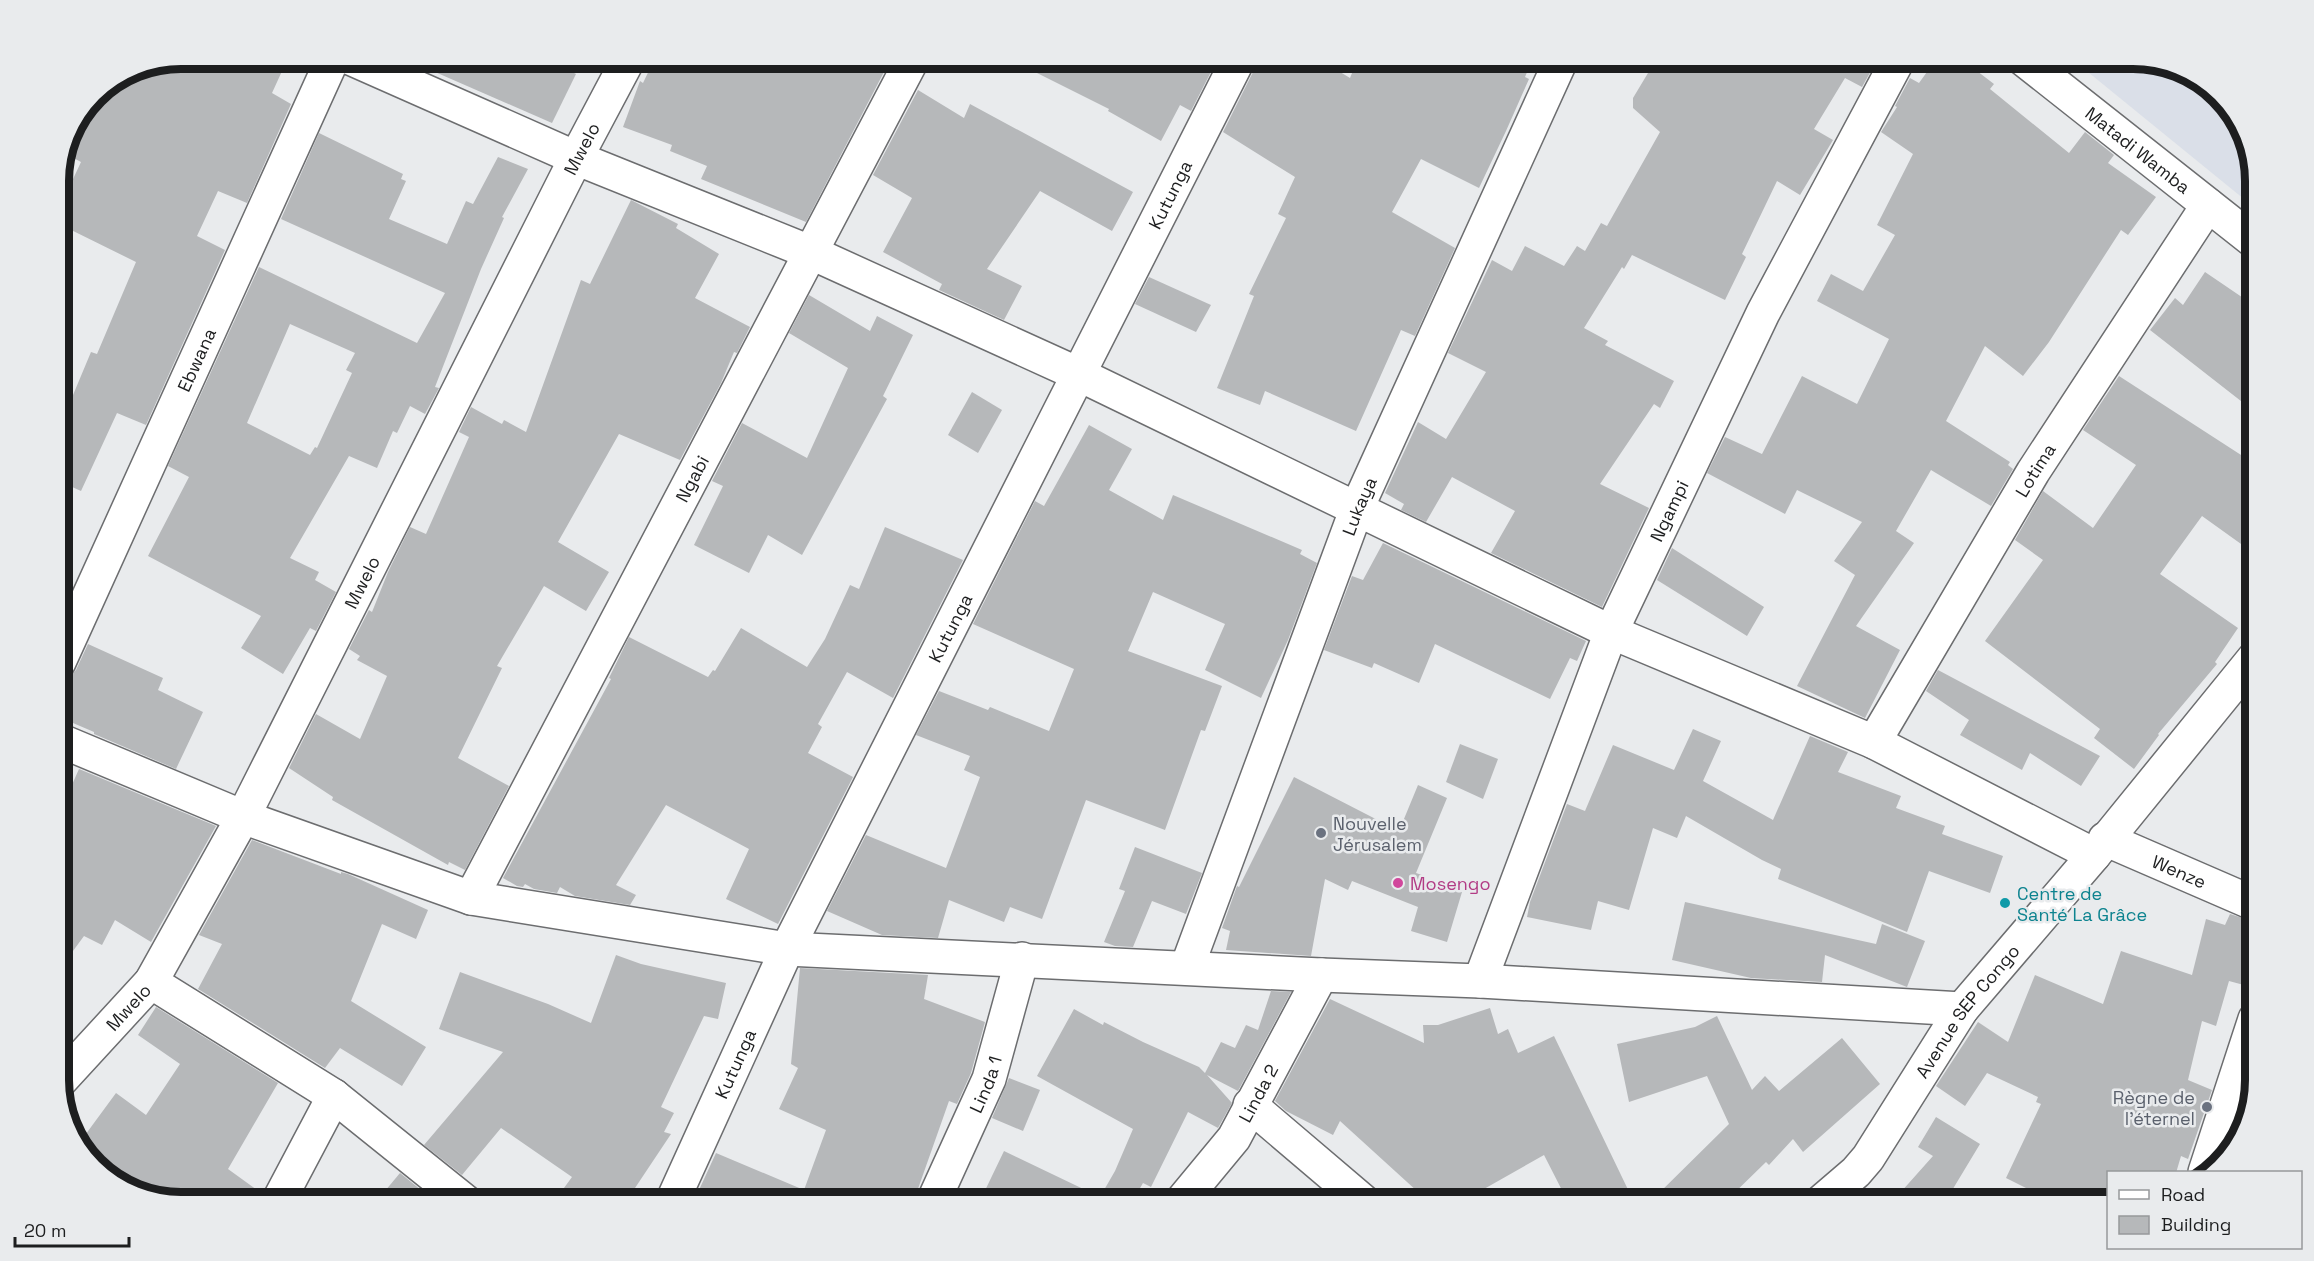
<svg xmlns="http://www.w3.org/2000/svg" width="2314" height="1261" font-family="'Space Grotesk',sans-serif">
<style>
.built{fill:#dadfe8}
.building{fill:#b6b8ba;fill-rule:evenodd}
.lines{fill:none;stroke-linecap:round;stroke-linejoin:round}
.minor-casing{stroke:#6c6d6f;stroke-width:36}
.minor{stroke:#fff;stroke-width:33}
.worship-dot{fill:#6b7280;stroke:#e9ebed;stroke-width:2}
.hotel-dot{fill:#d1479c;stroke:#e9ebed;stroke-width:2}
.culture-dot{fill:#0f9aa8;stroke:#e9ebed;stroke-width:2}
.labels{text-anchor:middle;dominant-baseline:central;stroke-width:5;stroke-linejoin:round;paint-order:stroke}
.street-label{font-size:18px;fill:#1d1e1f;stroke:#e9ebed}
.worship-label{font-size:18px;fill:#5b616d;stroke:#e9ebed;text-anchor:start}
.hotel-label{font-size:18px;fill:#b23c85;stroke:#e9ebed;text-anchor:start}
.culture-label{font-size:18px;fill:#0d838f;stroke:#e9ebed;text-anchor:start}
.rim{fill:none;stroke:#1d1e1f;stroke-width:8}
</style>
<rect width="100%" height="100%" fill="#e9ebed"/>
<!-- built -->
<path class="built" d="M 2072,59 L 2133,59 L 2187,71 L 2235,113 L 2255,174 L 2255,208 Z"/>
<!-- building -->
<g class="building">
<path d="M 181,58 L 288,58 L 272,93 L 291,104 L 247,203 L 218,191 L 197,236 L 225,250 L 146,425 L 117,413 L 81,491 L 59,481 L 59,403 L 68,407 L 91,352 L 97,354 L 136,262 L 59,224 L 59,209 L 81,162 L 64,153 L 71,127 L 95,94 L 135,68 Z"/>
<path d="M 403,58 L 545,58 L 576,74 L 552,123 Z"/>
<path d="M 655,58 L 865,58 L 882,67 L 885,70 L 806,222 L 701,179 L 707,166 L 670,151 L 672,145 L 623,127 L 640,81 L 643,83 Z"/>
<path d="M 1007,58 L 1218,58 L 1191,111 L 1180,105 L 1161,141 L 1108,111 L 1109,109 Z"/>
<path d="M 1257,58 L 1317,58 L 1350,78 L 1358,58 L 1533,58 L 1525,77 L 1529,79 L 1506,131 L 1479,188 L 1421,159 L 1392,212 L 1455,248 L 1415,336 L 1401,330 L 1356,431 L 1265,391 L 1260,405 L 1217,388 L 1254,296 L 1249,294 L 1286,218 L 1278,214 L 1295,177 L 1223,132 L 1256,66 Z"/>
<path d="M 1657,58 L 1877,60 L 1862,87 L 1845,78 L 1814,129 L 1833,140 L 1800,195 L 1777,181 L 1742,254 L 1746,257 L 1725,300 L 1632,255 L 1624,269 L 1622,267 L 1584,328 L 1608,341 L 1605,345 L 1674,381 L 1660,408 L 1654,404 L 1600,484 L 1649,508 L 1602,607 L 1491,553 L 1515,511 L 1452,477 L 1426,522 L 1401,510 L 1404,504 L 1385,493 L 1418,422 L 1446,439 L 1486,372 L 1448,353 L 1492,260 L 1512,271 L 1525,246 L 1564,266 L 1577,246 L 1585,251 L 1601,223 L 1607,226 L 1660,132 L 1633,108 L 1633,98 Z"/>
<path d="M 1937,58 L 1960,58 L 1994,84 L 1990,89 L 2069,153 L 2085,132 L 2114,155 L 2108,163 L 2156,197 L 2128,235 L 2121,230 L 2049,342 L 2023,376 L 1985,346 L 1946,421 L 2010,462 L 2008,465 L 2013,469 L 1991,506 L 1931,470 L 1896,531 L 1914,543 L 1856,626 L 1900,650 L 1865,718 L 1797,686 L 1855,575 L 1834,561 L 1862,522 L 1797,490 L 1785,514 L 1707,473 L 1725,437 L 1762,454 L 1802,376 L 1857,404 L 1889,339 L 1817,301 L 1831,274 L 1863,291 L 1895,235 L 1877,225 L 1913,154 L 1881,132 L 1897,107 L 1895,106 L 1910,78 L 1919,83 Z"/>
<path d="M 918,90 L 964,118 L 970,104 L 1133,192 L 1112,231 L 1040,191 L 987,269 L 1022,286 L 1004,320 L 939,290 L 942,284 L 883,252 L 912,198 L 873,175 Z"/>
<path d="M 319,133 L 403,174 L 401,179 L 406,181 L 389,219 L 447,244 L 466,201 L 473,204 L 498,157 L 528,169 L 502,217 L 504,218 L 481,269 L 435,387 L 439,388 L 425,414 L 410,406 L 397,433 L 393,431 L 377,468 L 349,456 L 290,558 L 319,572 L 315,580 L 336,592 L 316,631 L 310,628 L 283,674 L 241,648 L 261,616 L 148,556 L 189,477 L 168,466 L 259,267 L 417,343 L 445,293 L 281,219 ZM 290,324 L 355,353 L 346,370 L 352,373 L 317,448 L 315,447 L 310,455 L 247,423 Z"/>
<path d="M 631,200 L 678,224 L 676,228 L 719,254 L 695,298 L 750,327 L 737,353 L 734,352 L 721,383 L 680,460 L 619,434 L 558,542 L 609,572 L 586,611 L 544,586 L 497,666 L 502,668 L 458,758 L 509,786 L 465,870 L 449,862 L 448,865 L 332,800 L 333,797 L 289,768 L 316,714 L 360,739 L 387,676 L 357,660 L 360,656 L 349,649 L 369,610 L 372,612 L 388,572 L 410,527 L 426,534 L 469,437 L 459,432 L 471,407 L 502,424 L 504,420 L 526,432 L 581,280 L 590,284 Z"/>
<path d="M 2205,272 L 2255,306 L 2255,412 L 2150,330 L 2175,298 L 2183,305 Z"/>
<path d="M 1149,277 L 1211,305 L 1196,332 L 1135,304 Z"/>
<path d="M 809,295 L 870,331 L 877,316 L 913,335 L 883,396 L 887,399 L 802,555 L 768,535 L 749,573 L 694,545 L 723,486 L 712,481 L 742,423 L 807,458 L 848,368 L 789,333 Z"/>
<path d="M 2119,376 L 2255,464 L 2255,554 L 2202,516 L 2160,574 L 2238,628 L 2215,662 L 2217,664 L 2158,734 L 2159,735 L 2134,769 L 2094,738 L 2100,729 L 1985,641 L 2043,560 L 2015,540 L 2043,491 L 2093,528 L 2136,465 L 2083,430 Z"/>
<path d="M 972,392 L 1002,410 L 978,453 L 948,435 Z"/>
<path d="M 1089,425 L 1132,449 L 1109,490 L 1163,520 L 1173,495 L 1302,550 L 1300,554 L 1317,563 L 1288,640 L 1261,698 L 1205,670 L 1225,624 L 1153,592 L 1128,651 L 1222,686 L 1205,731 L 1201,730 L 1165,830 L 1086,800 L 1042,919 L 1010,907 L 1004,922 L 949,900 L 938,938 L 882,935 L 827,911 L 866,835 L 946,868 L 980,777 L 964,770 L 970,756 L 916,735 L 939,691 L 988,710 L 990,707 L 1049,731 L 1074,669 L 973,624 L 1035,501 L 1044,506 Z"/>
<path d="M 885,527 L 963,560 L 893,698 L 847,672 L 818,724 L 822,727 L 808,753 L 853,777 L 778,924 L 726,899 L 749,849 L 666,805 L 616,885 L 636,895 L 630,905 L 575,896 L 560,887 L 557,893 L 534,889 L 525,884 L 523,887 L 517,886 L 503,878 L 611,679 L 609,678 L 629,637 L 708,677 L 713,670 L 715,671 L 741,628 L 807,667 L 825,639 L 850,585 L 859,589 Z"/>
<path d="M 1383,543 L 1586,641 L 1577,661 L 1570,658 L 1550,699 L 1435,644 L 1419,683 L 1374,663 L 1372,668 L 1324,650 L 1352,576 L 1363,580 Z"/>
<path d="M 1672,548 L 1764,607 L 1747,636 L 1657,580 Z"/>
<path d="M 88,644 L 163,678 L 158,690 L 203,712 L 176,769 L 94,734 L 94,732 L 59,717 L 59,700 L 68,678 L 76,670 Z"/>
<path d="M 1938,670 L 2100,756 L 2081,786 L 2030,753 L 2022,770 L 1960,735 L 1969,720 L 1926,691 Z"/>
<path d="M 1693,729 L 1721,741 L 1703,781 L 1773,820 L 1810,736 L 1848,752 L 1838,772 L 1901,796 L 1896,808 L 1945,826 L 1942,834 L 2003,856 L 1990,893 L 1929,871 L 1907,932 L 1778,879 L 1781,869 L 1762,860 L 1686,816 L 1677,838 L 1653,828 L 1629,910 L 1598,901 L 1591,930 L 1527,917 L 1530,902 L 1567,804 L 1585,811 L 1613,745 L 1674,770 Z"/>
<path d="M 1460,744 L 1498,759 L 1483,799 L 1446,782 Z"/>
<path d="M 79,769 L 216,826 L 151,942 L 115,920 L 102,945 L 84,936 L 59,970 L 59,814 Z"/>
<path d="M 1294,777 L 1399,831 L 1418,785 L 1447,798 L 1416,873 L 1422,875 L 1420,879 L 1462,892 L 1447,942 L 1411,931 L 1418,907 L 1352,881 L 1348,890 L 1325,879 L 1311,956 L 1226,950 L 1230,931 L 1222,928 L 1237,886 L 1239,887 Z"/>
<path d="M 252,840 L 341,874 L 341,872 L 348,874 L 428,910 L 416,939 L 382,924 L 351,1001 L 426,1047 L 402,1086 L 340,1048 L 325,1068 L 198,989 L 222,944 L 199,935 Z"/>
<path d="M 1135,847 L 1202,873 L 1186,914 L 1152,901 L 1133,947 L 1115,946 L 1104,942 L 1125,891 L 1119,889 Z"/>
<path d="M 2253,853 L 2255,854 L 2255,884 L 2243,879 Z"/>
<path d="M 1685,902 L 1876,944 L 1882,924 L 1925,941 L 1907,987 L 1825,955 L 1822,982 L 1751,978 L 1672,960 Z"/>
<path d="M 2230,914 L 2255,922 L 2255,988 L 2229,981 L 2216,1026 L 2202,1021 L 2188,1080 L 2212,1090 L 2188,1159 L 2181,1156 L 2176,1173 L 2109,1173 L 2109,1202 L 2054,1202 L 2006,1178 L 2041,1104 L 2036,1102 L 2038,1097 L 1987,1073 L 1965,1106 L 1936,1086 L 1978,1022 L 2008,1042 L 2035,975 L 2103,1004 L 2121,951 L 2192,975 L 2206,919 L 2225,925 Z"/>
<path d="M 616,955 L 641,964 L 726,983 L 718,1019 L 704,1016 L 661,1107 L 674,1113 L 664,1132 L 671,1134 L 625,1203 L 553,1203 L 572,1177 L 501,1128 L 462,1175 L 424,1145 L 503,1052 L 439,1029 L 460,972 L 548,1004 L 591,1023 Z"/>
<path d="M 800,968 L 928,975 L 924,999 L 985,1022 L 971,1073 L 957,1104 L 949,1101 L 913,1203 L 693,1203 L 716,1153 L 804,1190 L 826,1130 L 779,1109 L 798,1068 L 791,1064 Z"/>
<path d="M 1271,991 L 1291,992 L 1238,1091 L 1207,1075 L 1232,1103 L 1218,1128 L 1188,1112 L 1151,1187 L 1143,1183 L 1132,1202 L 979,1203 L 1004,1151 L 1100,1197 L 1115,1171 L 1133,1129 L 1037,1076 L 1074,1009 L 1103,1025 L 1104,1022 L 1143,1042 L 1199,1067 L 1205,1073 L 1221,1042 L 1235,1048 L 1246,1025 L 1258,1030 Z"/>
<path d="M 1330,999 L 1424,1043 L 1423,1025 L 1438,1025 L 1490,1008 L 1498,1034 L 1508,1029 L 1518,1053 L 1554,1036 L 1634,1202 L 1568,1202 L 1544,1155 L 1461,1202 L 1429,1202 L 1340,1121 L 1333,1135 L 1286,1111 L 1275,1101 Z"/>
<path d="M 156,1007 L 278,1083 L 228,1169 L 261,1193 L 259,1203 L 181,1203 L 151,1195 L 80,1142 L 116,1093 L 146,1115 L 180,1064 L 138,1035 Z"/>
<path d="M 1717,1016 L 1752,1090 L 1765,1076 L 1779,1091 L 1842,1038 L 1880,1084 L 1803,1152 L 1793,1139 L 1769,1165 L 1766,1162 L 1725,1202 L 1650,1202 L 1729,1124 L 1707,1076 L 1629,1102 L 1617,1044 L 1695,1027 Z"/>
<path d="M 1009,1078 L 1040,1090 L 1023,1131 L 992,1118 Z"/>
<path d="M 1936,1117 L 1980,1144 L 1945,1202 L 1892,1202 L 1933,1156 L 1918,1147 Z"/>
<path d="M 400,1173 L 437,1203 L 375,1203 Z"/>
</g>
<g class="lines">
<defs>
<g id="minor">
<path d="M 350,58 L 576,158 L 812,253 L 1078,374 L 1611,632 L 1874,742 L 2094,855"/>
<path id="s1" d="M 2022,58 L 2255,242"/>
<path id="s2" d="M 59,662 L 333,58"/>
<path d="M 59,740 L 243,817 L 471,898 L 787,949 L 1321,975 L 1480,981 L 1962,1009"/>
<path id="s3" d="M 1874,742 L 2033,472 L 2208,205"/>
<path id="s4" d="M 2105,839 L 2255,904"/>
<path id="s5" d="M 471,898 L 913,58"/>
<path id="s6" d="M 1187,967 L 1357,508 L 1562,58"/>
<path id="s7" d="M 1480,981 L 1611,632 L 1763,313 L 1899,58"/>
<path d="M 151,982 L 334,1096 L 466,1202"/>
<path id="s8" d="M 59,1082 L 151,982 L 243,817 L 576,158 L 629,58"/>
<path d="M 1250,1105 L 1364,1202"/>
<path d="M 2205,1172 L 2255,1019"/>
<path d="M 278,1202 L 334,1096"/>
<path id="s9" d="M 672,1202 L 787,949 L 1239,58"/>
<path id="s10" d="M 933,1202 L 989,1079 L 1022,959"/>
<path id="s11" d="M 1181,1202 L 1234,1138 L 1321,975"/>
<path id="s12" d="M 1821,1202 L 1856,1172 L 1868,1158 L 1962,1009 L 2094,855 L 2255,657"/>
</g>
</defs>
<!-- minor casing -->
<use href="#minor" class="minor-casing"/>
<!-- minor -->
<use href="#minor" class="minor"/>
</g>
<!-- markers -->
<g class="worship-dot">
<circle cx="1321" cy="833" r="6"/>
<circle cx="2207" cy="1107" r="6"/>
</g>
<circle class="hotel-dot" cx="1398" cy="883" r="6"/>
<circle class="culture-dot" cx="2005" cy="903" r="6"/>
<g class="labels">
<!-- street labels -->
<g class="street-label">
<text stroke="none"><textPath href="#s8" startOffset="1074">Mwelo</textPath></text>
<text stroke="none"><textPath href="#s1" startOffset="148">Matadi Wamba</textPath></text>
<text stroke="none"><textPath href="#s9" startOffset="1124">Kutunga</textPath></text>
<text stroke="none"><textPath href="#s2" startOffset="332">Ebwana</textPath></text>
<text stroke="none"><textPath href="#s3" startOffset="316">Lotima</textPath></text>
<text stroke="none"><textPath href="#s5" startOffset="474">Ngabi</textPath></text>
<text stroke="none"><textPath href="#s6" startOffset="492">Lukaya</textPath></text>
<text stroke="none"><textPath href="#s7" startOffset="507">Ngampi</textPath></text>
<text stroke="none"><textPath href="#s8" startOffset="588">Mwelo</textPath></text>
<text stroke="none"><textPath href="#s9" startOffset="638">Kutunga</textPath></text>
<text stroke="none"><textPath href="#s4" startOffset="81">Wenze</textPath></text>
<text stroke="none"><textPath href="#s8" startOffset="102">Mwelo</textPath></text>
<text stroke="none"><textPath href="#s12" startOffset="242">Avenue SEP Congo</textPath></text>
<text stroke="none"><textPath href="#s9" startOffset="152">Kutunga</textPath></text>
<text stroke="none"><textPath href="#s10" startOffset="129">Linda 1</textPath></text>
<text stroke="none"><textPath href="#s11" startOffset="134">Linda 2</textPath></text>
</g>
<!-- worship labels -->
<g class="worship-label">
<text x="1333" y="823">Nouvelle<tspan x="1333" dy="21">Jérusalem</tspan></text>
<text x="2195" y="1097" text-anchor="end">Règne de<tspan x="2195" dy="21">l'éternel</tspan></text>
</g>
<!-- hotel labels -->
<g class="hotel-label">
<text x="1410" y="883">Mosengo</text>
</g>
<!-- culture labels -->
<g class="culture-label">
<text x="2017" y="893">Centre de<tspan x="2017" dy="21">Santé La Grâce</tspan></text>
</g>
</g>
<!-- crop -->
<path d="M0 0H2314V1261H0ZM181 69H2133A112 112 0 0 1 2245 181V1080A112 112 0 0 1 2133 1192H181A112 112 0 0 1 69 1080V181A112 112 0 0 1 181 69Z" fill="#e9ebed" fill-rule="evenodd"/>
<path class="rim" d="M181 69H2133A112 112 0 0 1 2245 181V1080A112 112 0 0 1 2133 1192H181A112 112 0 0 1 69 1080V181A112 112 0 0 1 181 69Z"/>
<!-- legend -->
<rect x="2107" y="1171" width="195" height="78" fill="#e9ebed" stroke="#97999b" stroke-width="1.5"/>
<rect x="2119" y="1190" width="30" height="9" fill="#ffffff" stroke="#97999b" stroke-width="1.5"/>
<text x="2161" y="1201" font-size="18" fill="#1d1e1f">Road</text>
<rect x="2119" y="1216" width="30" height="18" fill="#b6b8ba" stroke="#97999b" stroke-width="1.5"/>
<text x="2161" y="1231" font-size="18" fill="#1d1e1f">Building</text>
<!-- scale -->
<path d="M15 1237v9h114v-9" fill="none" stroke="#1d1e1f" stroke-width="3"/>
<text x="24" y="1237" font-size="18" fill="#1d1e1f" stroke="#e9ebed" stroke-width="4.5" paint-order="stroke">20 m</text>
</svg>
